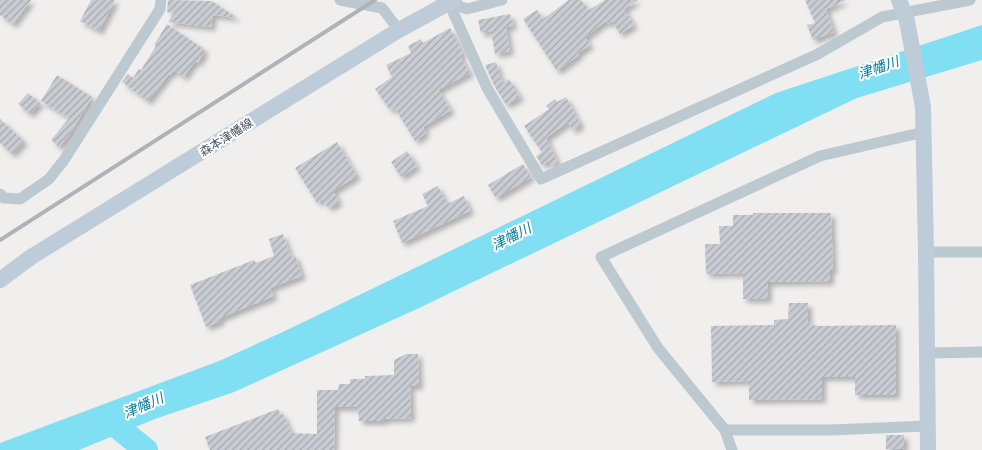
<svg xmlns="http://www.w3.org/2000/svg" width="982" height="450" font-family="'Noto Sans','Noto Sans JP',sans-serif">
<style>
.water{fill:#81dff4}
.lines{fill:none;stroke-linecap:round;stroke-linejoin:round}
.river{stroke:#81dff4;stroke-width:24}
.building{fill:url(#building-hatch);filter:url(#shadow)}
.street{stroke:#bdc9d1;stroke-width:11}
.secondary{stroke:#beccd9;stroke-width:16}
.rail{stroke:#afb3b9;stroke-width:4}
.labels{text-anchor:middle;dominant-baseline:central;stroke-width:4;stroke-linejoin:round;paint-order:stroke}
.street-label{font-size:12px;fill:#44525d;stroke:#fff}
.water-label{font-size:14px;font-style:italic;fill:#03809c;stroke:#fff}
</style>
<defs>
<pattern id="building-hatch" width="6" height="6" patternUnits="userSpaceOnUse" patternTransform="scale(1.25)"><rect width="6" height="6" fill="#c9cdd3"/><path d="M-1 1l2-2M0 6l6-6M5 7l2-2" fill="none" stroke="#a5a9ae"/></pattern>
<filter id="shadow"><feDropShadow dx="4" dy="4" stdDeviation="2.5" flood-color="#0004"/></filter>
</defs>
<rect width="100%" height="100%" fill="#f1eeee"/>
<!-- water -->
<path class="water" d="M 982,25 L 982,60 L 857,98 L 419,308 L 234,392 L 155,419 L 79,450 L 0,450 L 0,443 L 219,361 L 285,331 L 776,93 Z"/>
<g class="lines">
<!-- river -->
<path class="river" d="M 110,421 L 146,450"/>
</g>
<!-- building -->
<g class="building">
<path d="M 0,0 L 31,0 L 13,24 L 0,15 Z"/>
<path d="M 91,0 L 115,0 L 99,31 L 80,21 Z"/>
<path d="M 168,0 L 212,1 L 237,18 L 213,15 L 211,27 L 168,22 L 174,13 L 167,12 Z"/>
<path d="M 569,0 L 581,0 L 589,10 L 605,0 L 638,0 L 624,9 L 634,25 L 620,34 L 612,21 L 608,24 L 606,21 L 585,37 L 590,45 L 578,53 L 579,55 L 557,71 L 523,19 L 537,10 L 543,19 Z"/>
<path d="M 805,0 L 846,0 L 826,9 L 834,32 L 813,40 L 807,25 L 815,23 Z"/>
<path d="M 510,14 L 513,26 L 506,27 L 510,51 L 495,54 L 491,31 L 481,33 L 478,20 Z"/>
<path d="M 167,24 L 205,50 L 198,63 L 195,61 L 184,77 L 174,70 L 170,75 L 169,74 L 148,101 L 122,82 L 128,74 L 133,78 L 139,69 L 141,70 L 156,46 L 154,45 Z"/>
<path d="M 450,28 L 463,54 L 460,56 L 470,73 L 438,90 L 451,110 L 423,127 L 426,133 L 415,141 L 394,107 L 390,110 L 375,89 L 392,77 L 386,65 L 411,53 L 408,46 L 421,39 L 423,43 Z"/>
<path d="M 496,62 L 502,83 L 509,79 L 520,97 L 506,105 L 494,85 L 485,65 Z"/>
<path d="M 57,75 L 92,97 L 70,134 L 59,147 L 51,140 L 69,118 L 41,101 Z"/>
<path d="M 28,93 L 40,103 L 30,114 L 18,104 Z"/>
<path d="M 566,97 L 581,125 L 572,130 L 568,122 L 546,138 L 558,163 L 552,166 L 549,161 L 542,165 L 536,156 L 542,152 L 524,126 L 549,109 L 546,106 L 555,99 L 557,102 Z"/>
<path d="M 0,119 L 24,141 L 12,154 L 0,143 Z"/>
<path d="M 337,142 L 357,176 L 333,191 L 339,202 L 328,208 L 323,199 L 317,203 L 295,168 Z"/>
<path d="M 407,151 L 417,166 L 401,177 L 391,162 Z"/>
<path d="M 523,164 L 531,177 L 496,198 L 488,185 Z"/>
<path d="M 438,186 L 447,204 L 464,196 L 470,211 L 402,243 L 393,221 L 428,206 L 422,194 Z"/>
<path d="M 753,213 L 831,213 L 833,270 L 830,270 L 830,281 L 768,282 L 768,299 L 743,299 L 743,273 L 706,274 L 705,244 L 720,244 L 719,226 L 733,226 L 733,215 L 753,215 Z"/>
<path d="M 283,234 L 291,257 L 295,255 L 302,276 L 270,288 L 274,296 L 220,318 L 221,321 L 206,327 L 190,285 L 254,260 L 256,263 L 274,256 L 269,239 Z"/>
<path d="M 789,303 L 808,303 L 808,322 L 816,326 L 896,325 L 896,395 L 855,395 L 855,377 L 822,377 L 822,399 L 749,400 L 749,381 L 712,382 L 711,326 L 774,325 L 774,320 L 788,319 Z"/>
<path d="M 406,354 L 418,354 L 419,386 L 410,386 L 411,418 L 384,419 L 384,421 L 359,421 L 358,407 L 335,407 L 334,450 L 210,450 L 205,437 L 278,409 L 281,415 L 283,414 L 291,433 L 317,434 L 317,390 L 338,390 L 339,384 L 350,384 L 350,379 L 365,379 L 365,376 L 394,375 L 394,360 Z"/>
<rect x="886" y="435" width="18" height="14"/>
</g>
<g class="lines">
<!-- street -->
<g class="street">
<path d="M 340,0 L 382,8 L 399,30"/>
<path d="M 449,3 L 487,88 L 541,179 L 818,54 L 882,17 L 970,0"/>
<path d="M 449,3 L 467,9 L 502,0"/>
<path d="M 0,194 L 4,198 L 20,199 L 49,179 L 64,160 L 160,9 L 161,0"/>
<path d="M 926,252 L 982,252"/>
<path d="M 927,353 L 982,352"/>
<path d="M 725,430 L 832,430 L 927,426"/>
<path d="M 732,450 L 725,430 L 658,348 L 601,257 L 820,156 L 924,132"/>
</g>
<!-- secondary -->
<g class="secondary">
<path d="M 899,0 L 907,21 L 923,107 L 926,252 L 928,450"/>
<path d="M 0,280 L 31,257 L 399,30 L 454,0"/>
</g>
<!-- rail -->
<path class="rail" d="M 0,240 L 375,0"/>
</g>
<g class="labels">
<!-- street labels -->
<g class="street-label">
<text transform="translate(226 137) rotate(-32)">森本津幡線</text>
</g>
<!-- water labels -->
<g class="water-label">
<text transform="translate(878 67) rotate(-19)">津幡川</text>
<text transform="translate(511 236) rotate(-27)">津幡川</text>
<text transform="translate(143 405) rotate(-24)">津幡川</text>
</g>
</g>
</svg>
